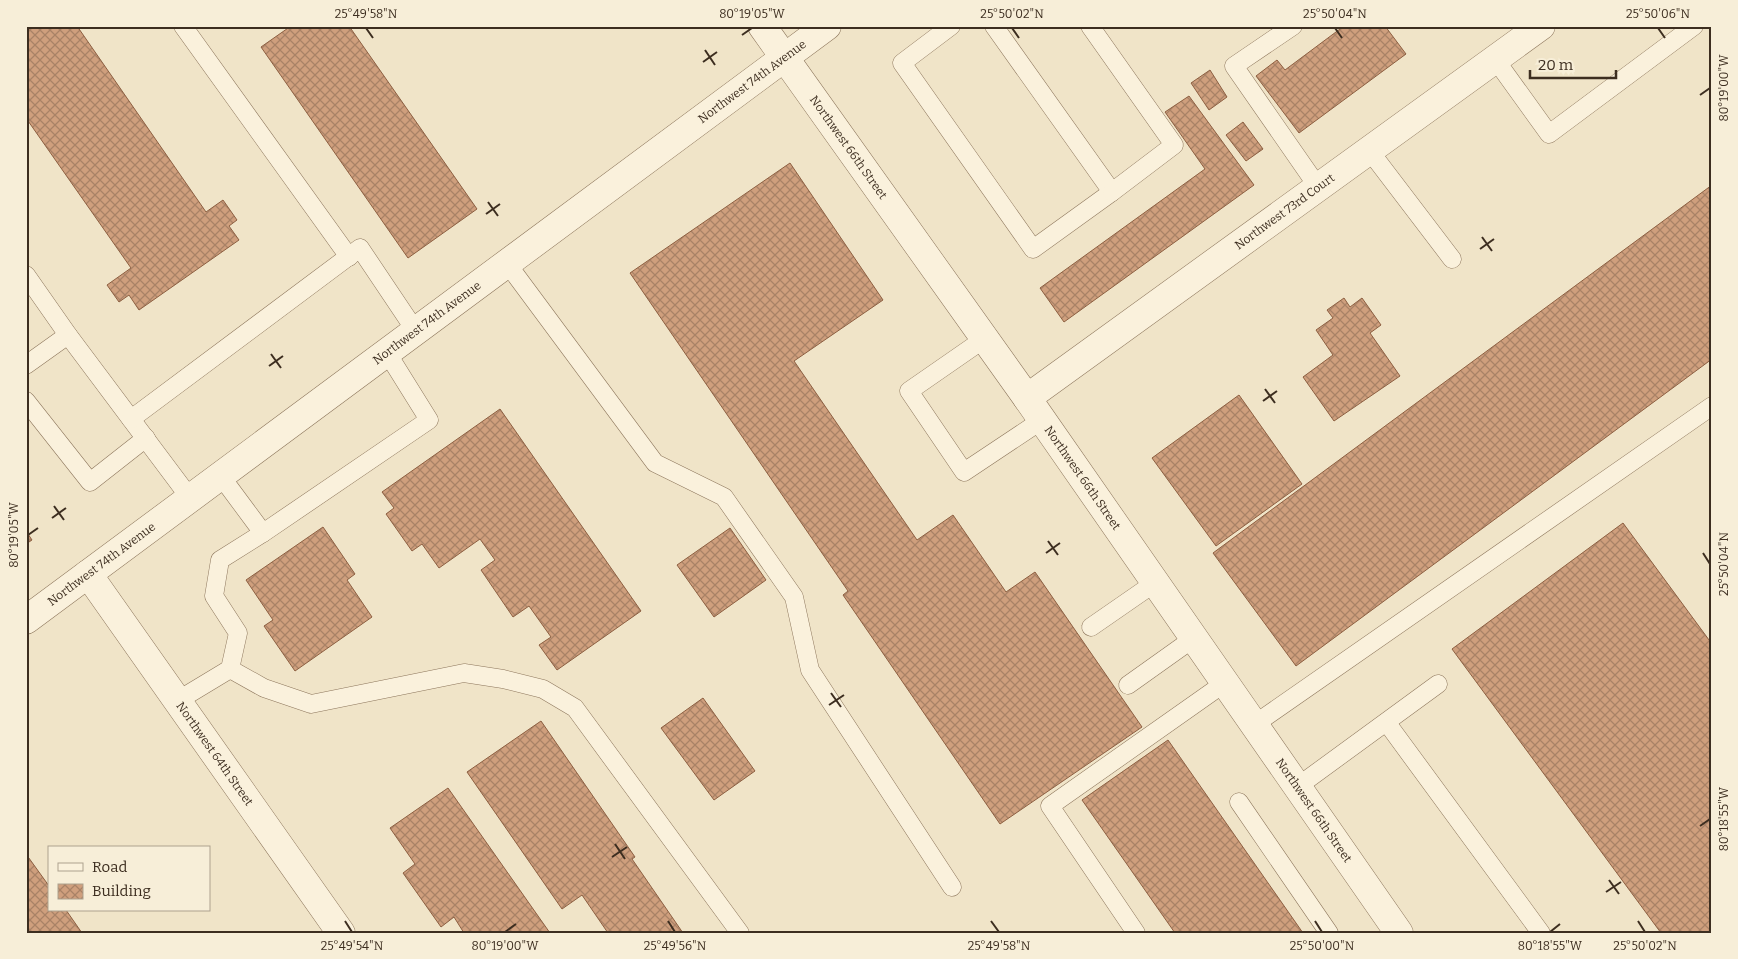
<svg xmlns="http://www.w3.org/2000/svg" width="1738" height="959" font-family="Bitter,serif">
<style>
.building{fill:url(#building-cross-hatch);stroke:#8d5f41}
.lines{fill:none;stroke-linecap:round;stroke-linejoin:round}
.service-casing{stroke:#8d765c;stroke-width:19}
.minor-casing{stroke:#8d765c;stroke-width:29}
.tertiary-casing{stroke:#8d765c;stroke-width:29}
.service{stroke:#faf1dc;stroke-width:18}
.minor{stroke:#faf1dc;stroke-width:28}
.tertiary{stroke:#faf1dc;stroke-width:28}
.ticks{fill:none;stroke:#3d2e20;stroke-width:2}
.labels{text-anchor:middle;dominant-baseline:central;stroke-width:4.5;stroke-linejoin:round;paint-order:stroke}
.street-label{font-size:12px;fill:#3d2e20;stroke:#f7eed8}
.neatline{fill:none;stroke:#3d2e20;stroke-width:2}
.ticks-label{font-size:12px;text-anchor:middle;fill:#3d2e20}
</style>
<defs>
<pattern id="building-cross-hatch" width="8" height="8" patternUnits="userSpaceOnUse" patternTransform="scale(1.25)"><rect width="8" height="8" fill="#cf9f7d"/><path d="M0 0l8 8M0 8l8-8" fill="none" stroke="#a98266"/></pattern>
</defs>
<rect width="100%" height="100%" fill="#f0e4c8"/>
<!-- building -->
<g class="building">
<path d="M 26,26 L 77,26 L 206,212 L 223,200 L 237,220 L 229,226 L 239,240 L 139,310 L 129,295 L 119,302 L 107,285 L 131,268 L 26,118 Z"/>
<path d="M 291,26 L 349,26 L 477,209 L 408,258 L 261,47 Z"/>
<path d="M 1344,26 L 1385,26 L 1406,54 L 1299,133 L 1256,76 L 1277,60 L 1285,70 Z"/>
<path d="M 1210,70 L 1227,97 L 1209,110 L 1191,83 Z"/>
<path d="M 1189,96 L 1254,185 L 1064,322 L 1040,288 L 1205,169 L 1165,112 Z"/>
<path d="M 1243,122 L 1263,149 L 1246,161 L 1226,135 Z"/>
<path d="M 790,163 L 883,300 L 794,361 L 917,540 L 953,515 L 1006,592 L 1035,572 L 1142,727 L 1000,824 L 843,595 L 848,591 L 630,273 Z"/>
<path d="M 1712,185 L 1712,359 L 1296,666 L 1213,553 Z"/>
<path d="M 1344,298 L 1350,307 L 1362,298 L 1381,325 L 1370,333 L 1400,376 L 1334,421 L 1303,377 L 1333,355 L 1316,330 L 1333,318 L 1327,310 Z"/>
<path d="M 1239,395 L 1302,484 L 1216,546 L 1152,458 Z"/>
<path d="M 500,409 L 641,611 L 557,670 L 539,645 L 551,637 L 529,606 L 513,617 L 481,570 L 495,560 L 480,539 L 439,568 L 422,544 L 412,551 L 386,514 L 394,508 L 382,492 Z"/>
<path d="M 1623,523 L 1712,644 L 1712,933 L 1661,933 L 1452,649 Z"/>
<path d="M 323,527 L 355,574 L 347,580 L 372,617 L 295,671 L 264,626 L 273,620 L 246,580 Z"/>
<path d="M 730,528 L 766,580 L 714,617 L 677,565 Z"/>
<path d="M 26,531 L 32,540 L 26,544 Z"/>
<path d="M 703,698 L 755,771 L 714,800 L 661,728 Z"/>
<path d="M 541,721 L 635,857 L 632,859 L 683,933 L 608,933 L 582,895 L 562,909 L 467,772 Z"/>
<path d="M 1168,740 L 1303,933 L 1175,933 L 1082,800 Z"/>
<path d="M 448,788 L 550,933 L 464,933 L 454,917 L 441,927 L 403,873 L 415,864 L 390,828 Z"/>
<path d="M 26,854 L 49,886 L 49,910 L 66,910 L 82,933 L 26,933 Z"/>
</g>
<g class="lines">
<defs>
<g id="service">
<path d="M 183,26 L 349,257"/>
<path d="M 951,26 L 902,63 L 1033,249 L 1112,192 L 994,26"/>
<path d="M 1090,26 L 1174,145 L 1112,192"/>
<path d="M 1293,26 L 1234,66 L 1318,187"/>
<path d="M 1495,59 L 1549,134 L 1694,26"/>
<path d="M 1369,150 L 1452,259"/>
<path d="M 506,262 L 655,463 L 724,497 L 794,597 L 810,670 L 952,887"/>
<path d="M 26,275 L 68,335"/>
<path d="M 984,339 L 909,391 L 964,472 L 1042,420"/>
<path d="M 26,365 L 68,335 L 190,498"/>
<path d="M 26,401 L 90,482 L 146,438"/>
<path d="M 131,419 L 360,248 L 415,330"/>
<path d="M 220,475 L 263,533 L 429,420 L 386,351"/>
<path d="M 1091,627 L 1156,582"/>
<path d="M 230,669 L 264,688 L 311,704 L 464,673 L 503,679 L 543,689 L 575,708 L 740,933"/>
<path d="M 1128,685 L 1194,638"/>
<path d="M 177,701 L 230,669 L 238,633 L 214,596 L 220,560 L 263,533"/>
<path d="M 1387,723 L 1541,933"/>
<path d="M 1255,724 L 1712,406"/>
<path d="M 1297,787 L 1438,684"/>
<path d="M 1239,802 L 1329,933"/>
<path d="M 1136,933 L 1050,806 L 1226,682"/>
</g>
<g id="minor">
<path id="s1" d="M 762,26 L 1027,398 L 1399,933"/>
<path id="s2" d="M 1027,398 L 1541,26"/>
<path id="s3" d="M 88,574 L 341,933"/>
</g>
<g id="tertiary">
<path id="s4" d="M 26,620 L 827,26"/>
</g>
</defs>
<!-- service casing -->
<use href="#service" class="service-casing"/>
<!-- minor casing -->
<use href="#minor" class="minor-casing"/>
<!-- tertiary casing -->
<use href="#tertiary" class="tertiary-casing"/>
<!-- service -->
<use href="#service" class="service"/>
<!-- minor -->
<use href="#minor" class="minor"/>
<!-- tertiary -->
<use href="#tertiary" class="tertiary"/>
</g>
<!-- ticks -->
<path class="ticks" d="M 366,28 L 373,38M 1012,28 L 1019,38M 1335,28 L 1342,38M 1658,28 L 1665,38M 742,35 L 752,28M 705,50 L 715,65M 703,62 L 717,52M 1700,95 L 1710,88M 488,202 L 498,216M 486,214 L 500,204M 1482,237 L 1492,251M 1480,249 L 1494,239M 271,354 L 281,368M 269,366 L 283,356M 1265,389 L 1275,403M 1263,401 L 1277,391M 54,506 L 64,520M 52,518 L 66,508M 28,535 L 38,528M 1048,541 L 1058,555M 1046,553 L 1060,543M 1703,553 L 1710,564M 831,693 L 841,707M 829,705 L 844,695M 1700,826 L 1710,819M 615,844 L 625,859M 612,857 L 627,847M 1609,880 L 1619,894M 1606,892 L 1621,882M 345,921 L 352,932M 668,921 L 675,932M 991,921 L 999,932M 1315,921 L 1322,932M 1638,921 L 1645,932M 505,932 L 516,924M 1550,932 L 1560,924"/>
<g class="labels">
<!-- street labels -->
<g class="street-label">
<text stroke="none"><textPath href="#s4" startOffset="904">Northwest 74th Avenue</textPath></text>
<text stroke="none"><textPath href="#s1" startOffset="149">Northwest 66th Street</textPath></text>
<text stroke="none"><textPath href="#s2" startOffset="318">Northwest 73rd Court</textPath></text>
<text stroke="none"><textPath href="#s4" startOffset="499">Northwest 74th Avenue</textPath></text>
<text stroke="none"><textPath href="#s1" startOffset="554">Northwest 66th Street</textPath></text>
<text stroke="none"><textPath href="#s4" startOffset="94">Northwest 74th Avenue</textPath></text>
<text stroke="none"><textPath href="#s3" startOffset="220">Northwest 64th Street</textPath></text>
<text stroke="none"><textPath href="#s1" startOffset="959">Northwest 66th Street</textPath></text>
</g>
</g>
<!-- border -->
<rect width="1738" height="959" fill="none" stroke="#f7eed8" stroke-width="55"/>
<!-- legend -->
<rect x="48" y="846" width="162" height="65" fill="#f7eed8" stroke="#ada18e"/>
<rect x="58" y="863" width="25" height="8" fill="#faf1dc" stroke="#ada18e"/>
<text x="92" y="872" font-size="15" fill="#3d2e20">Road</text>
<rect x="58" y="884" width="25" height="15" fill="url(#building-cross-hatch)" stroke="#ada18e"/>
<text x="92" y="896" font-size="15" fill="#3d2e20">Building</text>
<!-- scale -->
<path d="M1530 70v8h86v-8" fill="none" stroke="#3d2e20" stroke-width="2.5"/>
<text x="1538" y="70" font-size="15" fill="#3d2e20" stroke="#f7eed8" stroke-width="4" paint-order="stroke">20 m</text>
<rect x="28" y="28" width="1682" height="904" class="neatline"/>
<g class="ticks-label">
<text x="366" y="18">25°49'58"N</text>
<text x="752" y="18">80°19'05"W</text>
<text x="1012" y="18">25°50'02"N</text>
<text x="1335" y="18">25°50'04"N</text>
<text x="1658" y="18">25°50'06"N</text>
<text transform="translate(1724 88) rotate(-90)" y="4">80°19'00"W</text>
<text transform="translate(14 535) rotate(-90)" y="4">80°19'05"W</text>
<text transform="translate(1724 564) rotate(-90)" y="4">25°50'04"N</text>
<text transform="translate(1724 819) rotate(-90)" y="4">80°18'55"W</text>
<text x="352" y="950">25°49'54"N</text>
<text x="505" y="950">80°19'00"W</text>
<text x="675" y="950">25°49'56"N</text>
<text x="999" y="950">25°49'58"N</text>
<text x="1322" y="950">25°50'00"N</text>
<text x="1550" y="950">80°18'55"W</text>
<text x="1645" y="950">25°50'02"N</text>
</g>
</svg>
